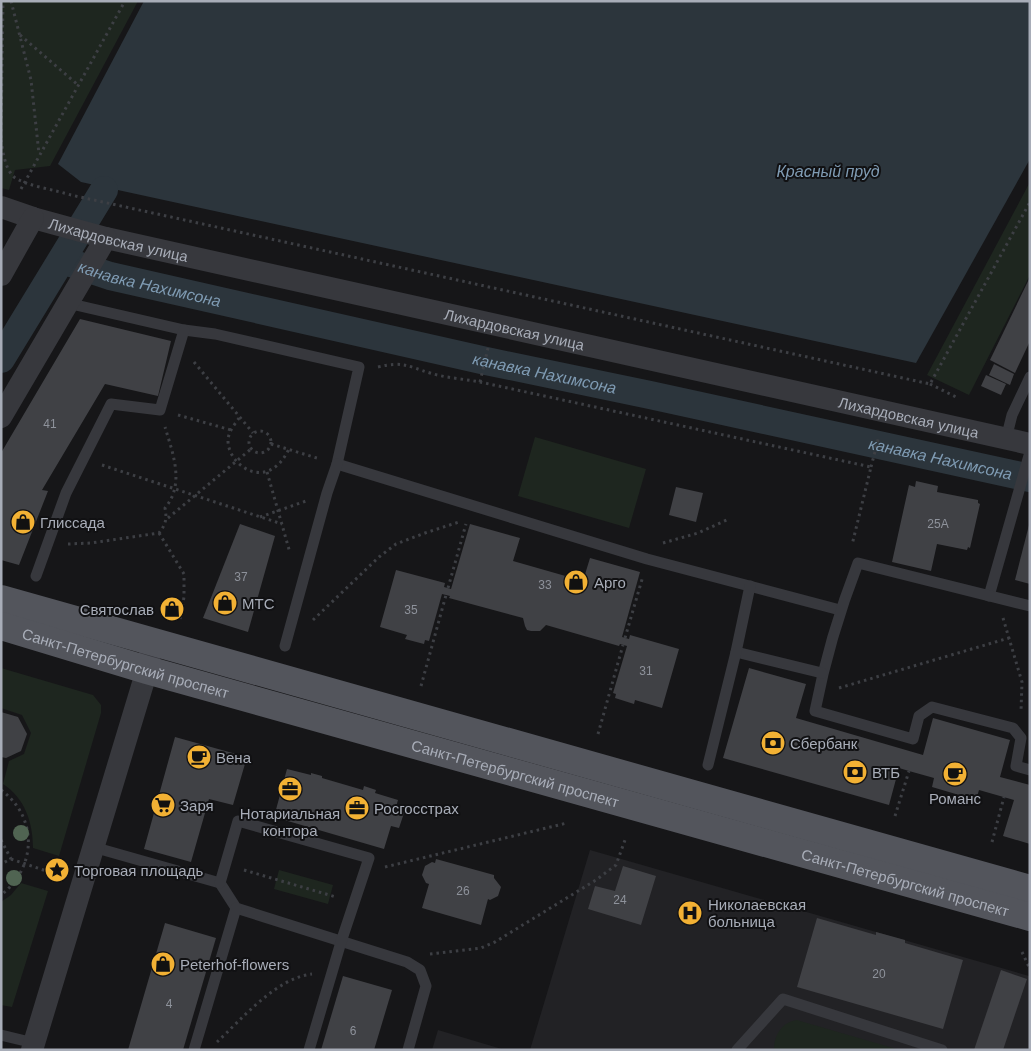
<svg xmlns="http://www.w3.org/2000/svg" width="1031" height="1051" font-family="Helvetica,sans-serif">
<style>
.built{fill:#222225}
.green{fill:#1e261f}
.water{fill:#2c353c}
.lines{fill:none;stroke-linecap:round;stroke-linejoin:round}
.canal{stroke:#2c353c;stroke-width:28}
.building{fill:#404145}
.path{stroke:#3d3f44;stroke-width:3;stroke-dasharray:2.5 4;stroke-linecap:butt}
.service{stroke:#37383d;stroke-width:11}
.minor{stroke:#37383d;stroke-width:22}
.primary{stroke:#53555c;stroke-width:28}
.tree{fill:#506452}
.labels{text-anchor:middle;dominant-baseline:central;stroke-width:4;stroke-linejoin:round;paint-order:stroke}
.number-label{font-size:12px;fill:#8e929b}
.street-label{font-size:15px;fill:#a8adb8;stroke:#111113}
.poi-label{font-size:15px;fill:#a8adb8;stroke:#111113;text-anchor:start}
.water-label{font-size:16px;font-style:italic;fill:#7f9bb3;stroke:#111113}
</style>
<rect width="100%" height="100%" fill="#161618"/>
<!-- built -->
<g class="built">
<path d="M 590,850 L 1029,976 L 1030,1050 L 530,1050 Z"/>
<path d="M 438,1030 L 505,1050 L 432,1050 Z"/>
</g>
<!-- green -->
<g class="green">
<path d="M 1,1 L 138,1 L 50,166 L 15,170 L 9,190 L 1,188 Z"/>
<path d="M 1030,182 L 1030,275 L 969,395 L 927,375 Z"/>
<path d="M 535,437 L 646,469 L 629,528 L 518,496 Z"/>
<path d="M 1,668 L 93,695 L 101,705 L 101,713 L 59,856 L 33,848 C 33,823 25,798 3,784 L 9,761 L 24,754 L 31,733 L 22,715 L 1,708 Z"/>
<path d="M 279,870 L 333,885 L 328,904 L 274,889 Z"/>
<path d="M 21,883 L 48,891 L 12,1007 L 1,1005 L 1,902 L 11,895 Z"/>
<path d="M 797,1020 L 800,1021 L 900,1050 L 774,1050 C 774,1035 782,1022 797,1020 Z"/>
</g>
<!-- water -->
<path class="water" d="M 144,1 L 1030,1 L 1030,159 L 916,363 L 81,182 L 58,164 Z"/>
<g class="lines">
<!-- canal -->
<g class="canal">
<path id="s1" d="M 62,260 L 110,276 L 486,361 L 650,395 L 1030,478"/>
<path d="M 1,359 L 104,190"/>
</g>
</g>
<!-- building -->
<g class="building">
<path d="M 1030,277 L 1030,341 L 1015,373 L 990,360 Z"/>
<path d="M 80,319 L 171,341 L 158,396 L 105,384 L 42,490 L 48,491 L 19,565 L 1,560 L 1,453 Z"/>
<path d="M 994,364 L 1014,374 L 1010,385 L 989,375 Z"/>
<path d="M 986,375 L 1006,384 L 1001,395 L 981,386 Z"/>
<path d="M 916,481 L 938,486 L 937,492 L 978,500 L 978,503 L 980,504 L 970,548 L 968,547 L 967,550 L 937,544 L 931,571 L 892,562 L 909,485 L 915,487 Z"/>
<path d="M 676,487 L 703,493 L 696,522 L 669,515 Z"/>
<path d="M 240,524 L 275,536 L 248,632 L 203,618 Z"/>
<path d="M 470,524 L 520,538 L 513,561 L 583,581 L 590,558 L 640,572 L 622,637 L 629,639 L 630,635 L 679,649 L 662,708 L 635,700 L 634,704 L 615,698 L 616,694 L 613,693 L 627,646 L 620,644 L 619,646 L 546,625 L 540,631 L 531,631 L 527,630 L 525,626 L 523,618 L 449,598 L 450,596 L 442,594 L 429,641 L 425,640 L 424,644 L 405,639 L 407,635 L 380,627 L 396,570 L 445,583 L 444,587 L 451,589 Z"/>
<path d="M 1029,525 L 1030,525 L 1030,584 L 1015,580 Z"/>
<path d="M 749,668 L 806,684 L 796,718 L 923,755 L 933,718 L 1010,740 L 1000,777 L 1030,785 L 1030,844 L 1003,836 L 1014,800 L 979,790 L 976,800 L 932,787 L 934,778 L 909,771 L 899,768 L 889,805 L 723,758 Z"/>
<path d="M 1,712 L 18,717 L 27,734 L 21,751 L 6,758 L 1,757 Z"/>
<path d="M 175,737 L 247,757 L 233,805 L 209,799 L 191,862 L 144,849 Z"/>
<path d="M 287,769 L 311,775 L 311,773 L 322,776 L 322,778 L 363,790 L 364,786 L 376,790 L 375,793 L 398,800 L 396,807 L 405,810 L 399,828 L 391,826 L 384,849 L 274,817 Z"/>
<path d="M 436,859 L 494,875 L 494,878 L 501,887 L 498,896 L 490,900 L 488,899 L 481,925 L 422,908 L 429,884 L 426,883 L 422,875 L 425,866 L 432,862 L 435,863 Z"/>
<path d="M 623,866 L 656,876 L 641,925 L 588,909 L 595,886 L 615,891 Z"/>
<path d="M 817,918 L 876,935 L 876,932 L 905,940 L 905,943 L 963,960 L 943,1029 L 797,987 Z"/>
<path d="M 165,923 L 216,938 L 206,972 L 183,1050 L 128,1050 Z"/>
<path d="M 1001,970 L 1027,979 L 1003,1050 L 974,1050 Z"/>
<path d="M 343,976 L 392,990 L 374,1050 L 321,1050 Z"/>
</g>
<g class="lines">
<!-- path -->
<g class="path">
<path d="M 11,1 L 31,80 L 39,154"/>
<path d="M 20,35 L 78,85"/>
<path d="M 1,138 L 3,1"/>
<path d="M 1,140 C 3,152 5,169 14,177 C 26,186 56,190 71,195 L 930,384 L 1030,202"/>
<path d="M 21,189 L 125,1"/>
<path d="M 194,362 L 253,433"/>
<path d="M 378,367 C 403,361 407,366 430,373 C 446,378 464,379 480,382 L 871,467 L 852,545"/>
<path d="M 480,382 L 488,348"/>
<path d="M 930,384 L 956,397"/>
<path d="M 178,415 L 231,430"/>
<path d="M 239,418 C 235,424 229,431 228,439 C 227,458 248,478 268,471 C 278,467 284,459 289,449"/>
<circle cx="260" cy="442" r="11"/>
<path d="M 271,444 L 320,459"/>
<path d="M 102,465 L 282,524"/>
<path d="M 871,467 L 879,436"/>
<path d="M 267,472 L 290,553"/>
<path d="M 260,517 L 306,501"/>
<path d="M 168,518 L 251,449"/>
<path d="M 159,533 L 184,574 L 184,597 L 180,619"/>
<path d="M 663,543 L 698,533 L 729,519"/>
<path d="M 68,544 L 91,543 L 159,533 C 166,524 167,519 165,508 C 185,484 173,454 165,427"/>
<path d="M 448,588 L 466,524"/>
<path d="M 1003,618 L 1022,682 L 1021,711"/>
<path d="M 313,620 L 379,557 L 396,544 L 425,533 L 459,522"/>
<path d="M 625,638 L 643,576"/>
<path d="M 421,686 L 446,595"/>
<path d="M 839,688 L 1009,638"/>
<path d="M 598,734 L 623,645"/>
<path d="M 1,790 C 38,817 37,867 1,895"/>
<path d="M 895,816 L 909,771"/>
<path d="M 1,840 L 11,859 L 1,864"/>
<path d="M 992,842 L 1004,797"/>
<path d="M 11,859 L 58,875"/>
<path d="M 385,867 L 567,823"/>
<path d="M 244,870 L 336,897"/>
<path d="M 1022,952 L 1030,969"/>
<path d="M 430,954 L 481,948 L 495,942 L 596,880 L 616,865 L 625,840"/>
<path d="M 217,1042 C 242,1019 276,978 312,974"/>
</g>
<!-- service -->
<g class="service">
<path d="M 67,303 L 184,330 L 215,334 L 359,367 L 337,464 L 647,559 L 840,610"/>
<path d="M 1006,439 L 1012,415 L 1030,377"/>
<path d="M 36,576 L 66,493 L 111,404 L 160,410 L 184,330"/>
<path d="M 989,596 L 1030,452"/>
<path d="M 1030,606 L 858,563 C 839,612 825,659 815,711 L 913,739 L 919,716 L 932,707 L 1013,728 L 1021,738 L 1016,766 L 1030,770"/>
<path d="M 285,646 L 327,493 L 337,464"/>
<path d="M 736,652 L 822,673"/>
<path d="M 708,765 L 736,652 L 750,586"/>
<path d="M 93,847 L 220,883 L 236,908 L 407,962 L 420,970 L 426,986 L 408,1050"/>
<path d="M 220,883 L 238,821 L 369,858 L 341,942 L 309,1050"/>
<path d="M 1,1035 L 34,1043"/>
<path d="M 194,1050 L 236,908"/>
<path d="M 737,1050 L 783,999 L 942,1050"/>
</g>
<!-- minor -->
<g class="minor">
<path id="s2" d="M 1,207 L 33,218 L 106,238 L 1030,444"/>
<path d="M 1,275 L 33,218"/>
<path d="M 1,417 L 106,238"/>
<path d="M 32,1050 L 147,670 L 152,642"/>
</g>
<!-- primary -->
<g class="primary">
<path d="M 1,599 L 1030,889"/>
<path id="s3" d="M 1,626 L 147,670 L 1030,917"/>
</g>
</g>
<!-- trees -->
<g class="tree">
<circle cx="21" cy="833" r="8"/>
<circle cx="14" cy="878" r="8"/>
</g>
<!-- icons -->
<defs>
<symbol id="shop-disc" viewBox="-11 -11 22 22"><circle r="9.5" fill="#f2b134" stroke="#111113"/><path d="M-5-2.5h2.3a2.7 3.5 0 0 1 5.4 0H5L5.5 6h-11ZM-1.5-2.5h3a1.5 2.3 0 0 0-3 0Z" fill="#111"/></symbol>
<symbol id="bank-disc" viewBox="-11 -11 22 22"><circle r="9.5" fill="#f2b134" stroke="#111113"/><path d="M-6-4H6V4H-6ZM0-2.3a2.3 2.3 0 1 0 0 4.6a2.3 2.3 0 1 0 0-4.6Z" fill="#111"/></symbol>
<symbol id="cafe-disc" viewBox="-11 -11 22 22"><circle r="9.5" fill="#f2b134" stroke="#111113"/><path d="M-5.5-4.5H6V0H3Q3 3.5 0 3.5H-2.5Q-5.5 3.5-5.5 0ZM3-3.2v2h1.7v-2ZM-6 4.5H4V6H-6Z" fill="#111"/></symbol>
<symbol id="office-disc" viewBox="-11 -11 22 22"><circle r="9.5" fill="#f2b134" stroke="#111113"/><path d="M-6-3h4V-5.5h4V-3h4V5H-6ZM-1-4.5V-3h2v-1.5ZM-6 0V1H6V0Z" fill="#111"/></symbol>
<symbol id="supermarket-disc" viewBox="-11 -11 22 22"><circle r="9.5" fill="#f2b134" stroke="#111113"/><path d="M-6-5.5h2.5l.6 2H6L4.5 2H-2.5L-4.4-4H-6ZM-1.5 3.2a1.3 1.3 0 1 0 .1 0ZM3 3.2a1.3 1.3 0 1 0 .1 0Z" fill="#111"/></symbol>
<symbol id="sight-disc" viewBox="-11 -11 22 22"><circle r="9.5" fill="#f2b134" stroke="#111113"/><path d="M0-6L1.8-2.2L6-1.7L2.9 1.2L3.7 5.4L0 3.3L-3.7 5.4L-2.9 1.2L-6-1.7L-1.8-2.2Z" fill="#111"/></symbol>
<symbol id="hospital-disc" viewBox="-11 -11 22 22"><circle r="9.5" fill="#f2b134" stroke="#111113"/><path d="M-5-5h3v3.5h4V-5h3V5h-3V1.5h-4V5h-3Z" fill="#111"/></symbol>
</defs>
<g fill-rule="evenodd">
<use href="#shop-disc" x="9" y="508" width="28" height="28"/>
<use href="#shop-disc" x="562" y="568" width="28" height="28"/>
<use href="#shop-disc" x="211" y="589" width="28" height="28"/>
<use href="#shop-disc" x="158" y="595" width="28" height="28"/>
<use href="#bank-disc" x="759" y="729" width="28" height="28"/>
<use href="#cafe-disc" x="185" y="743" width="28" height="28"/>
<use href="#bank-disc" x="841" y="758" width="28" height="28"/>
<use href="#cafe-disc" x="941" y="760" width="28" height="28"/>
<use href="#office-disc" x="276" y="775" width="28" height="28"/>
<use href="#supermarket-disc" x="149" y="791" width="28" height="28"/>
<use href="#office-disc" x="343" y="794" width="28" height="28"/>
<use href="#sight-disc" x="43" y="856" width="28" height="28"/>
<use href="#hospital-disc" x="676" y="899" width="28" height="28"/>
<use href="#shop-disc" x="149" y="950" width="28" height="28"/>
</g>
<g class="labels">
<!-- number labels -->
<g class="number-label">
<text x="50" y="424">41</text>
<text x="938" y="524">25А</text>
<text x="241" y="577">37</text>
<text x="545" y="585">33</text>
<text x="411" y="610">35</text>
<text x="646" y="671">31</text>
<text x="463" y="891">26</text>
<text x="620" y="900">24</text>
<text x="879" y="974">20</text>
<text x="169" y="1004">4</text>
<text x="353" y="1031">6</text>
</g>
<!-- street labels -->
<g class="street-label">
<text stroke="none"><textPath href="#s2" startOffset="122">Лихардовская улица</textPath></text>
<text stroke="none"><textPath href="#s2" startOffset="528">Лихардовская улица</textPath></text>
<text stroke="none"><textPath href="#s2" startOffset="932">Лихардовская улица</textPath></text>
<text stroke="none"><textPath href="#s3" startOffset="130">Санкт-Петербургский проспект</textPath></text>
<text stroke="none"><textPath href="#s3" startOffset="535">Санкт-Петербургский проспект</textPath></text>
<text stroke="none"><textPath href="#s3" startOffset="940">Санкт-Петербургский проспект</textPath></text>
</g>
<!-- poi labels -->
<g class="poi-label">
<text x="40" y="522">Глиссада</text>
<text x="594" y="582">Арго</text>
<text x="242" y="603">МТС</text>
<text x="154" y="609" text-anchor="end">Святослав</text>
<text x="790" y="743">Сбербанк</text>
<text x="216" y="757">Вена</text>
<text x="872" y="772">ВТБ</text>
<text x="955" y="798" text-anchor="middle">Романс</text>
<text x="180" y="805">Заря</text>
<text x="374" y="808">Росгосстрах</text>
<text x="290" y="813" text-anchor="middle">Нотариальная<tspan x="290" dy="17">контора</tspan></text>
<text x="74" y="870">Торговая площадь</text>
<text x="708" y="904">Николаевская<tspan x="708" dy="17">больница</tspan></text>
<text x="180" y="964">Peterhof-flowers</text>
</g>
<!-- water labels -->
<g class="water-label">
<text x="828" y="171">Красный пруд</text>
<text stroke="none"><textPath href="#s1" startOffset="91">канавка Нахимсона</textPath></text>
<text stroke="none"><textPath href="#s1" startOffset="496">канавка Нахимсона</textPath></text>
<text stroke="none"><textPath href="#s1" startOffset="901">канавка Нахимсона</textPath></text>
</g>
</g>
<!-- border -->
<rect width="1031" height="1051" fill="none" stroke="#a8adb8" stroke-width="5"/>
</svg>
